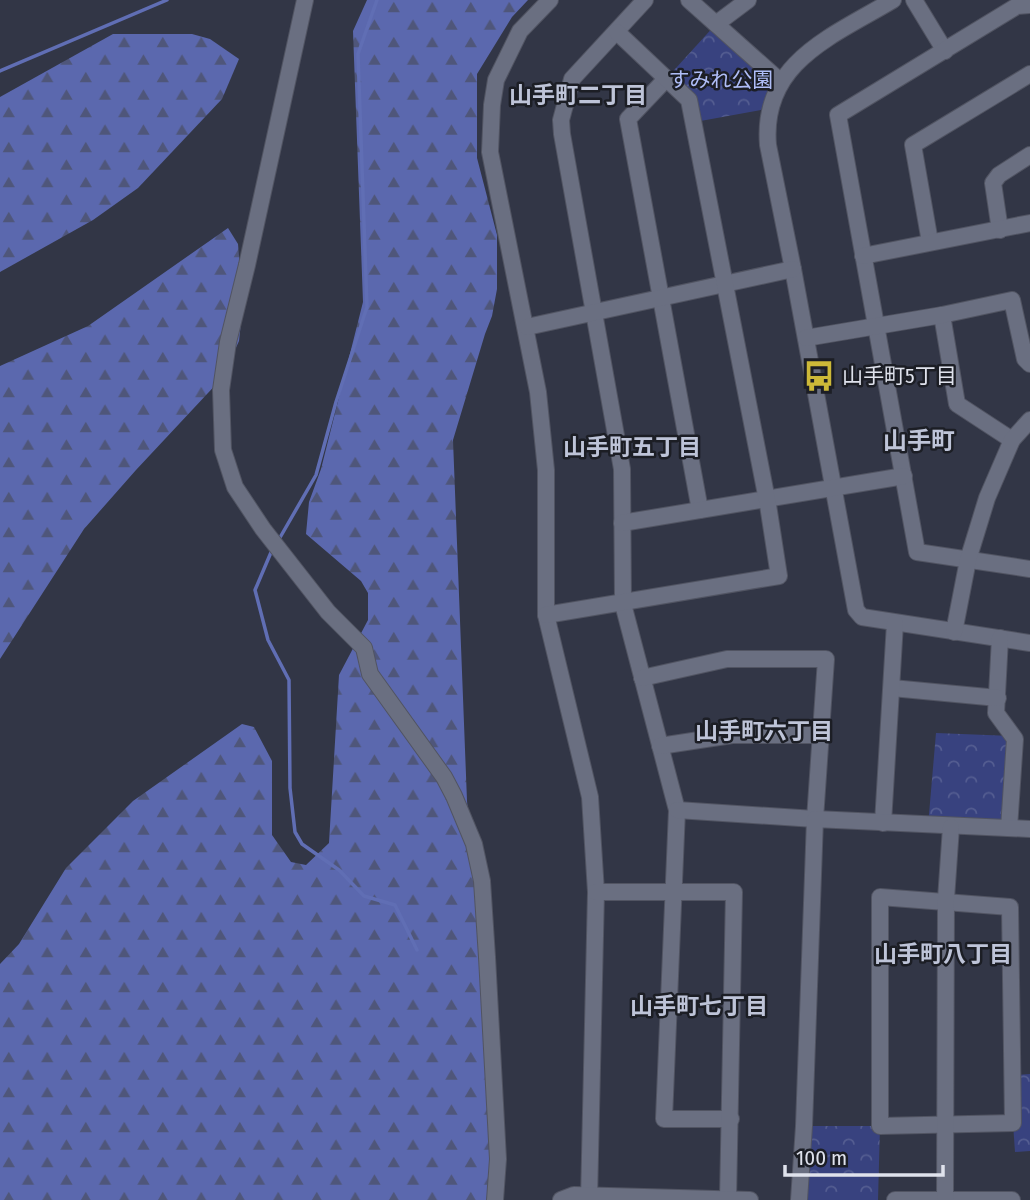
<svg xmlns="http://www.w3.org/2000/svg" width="1030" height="1200" font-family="'Fira Sans Condensed','Noto Sans JP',sans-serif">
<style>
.forest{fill:url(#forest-firs)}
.park{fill:url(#park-crowns)}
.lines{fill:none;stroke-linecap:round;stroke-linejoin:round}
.stream{stroke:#606eb4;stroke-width:3.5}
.minor-casing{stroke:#515462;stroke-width:18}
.minor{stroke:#6a6f81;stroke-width:16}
.labels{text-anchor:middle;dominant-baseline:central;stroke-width:5;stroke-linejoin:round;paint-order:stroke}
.park-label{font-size:21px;fill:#afbdf7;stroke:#1c1e25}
.poi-label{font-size:21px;fill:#dfe2ec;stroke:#1c1e25;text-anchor:start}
.neighbourhood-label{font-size:23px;font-weight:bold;fill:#bec4d8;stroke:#1c1e25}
.quarter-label{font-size:24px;font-weight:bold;fill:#bec4d8;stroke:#1c1e25}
</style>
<defs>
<pattern id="forest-firs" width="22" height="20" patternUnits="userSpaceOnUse" patternTransform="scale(1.75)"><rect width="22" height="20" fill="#5b68ae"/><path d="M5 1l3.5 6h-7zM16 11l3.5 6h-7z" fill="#4f567a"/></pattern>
<pattern id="park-crowns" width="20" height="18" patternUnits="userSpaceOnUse" patternTransform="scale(1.75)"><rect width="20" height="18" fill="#38427f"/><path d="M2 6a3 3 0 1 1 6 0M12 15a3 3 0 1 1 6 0" fill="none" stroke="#545d91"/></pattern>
</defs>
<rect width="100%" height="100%" fill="#323646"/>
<!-- forest -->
<g class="forest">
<path d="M 367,0 L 528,0 L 512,17 L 477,74 L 477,158 L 497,235 L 497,289 L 492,316 L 485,334 L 453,440 L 467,801 L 504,1200 L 0,1200 L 0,964 L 19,944 L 66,868 L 133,801 L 242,724 L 254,727 L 272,761 L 272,835 L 291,862 L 306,865 L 329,843 L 339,675 L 368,620 L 368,593 L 361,581 L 306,534 L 309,502 L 321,469 L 363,302 L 353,31 Z"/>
<path d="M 113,34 L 192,34 L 210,39 L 239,59 L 222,99 L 138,188 L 93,220 L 0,272 L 0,97 Z"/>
<path d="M 228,228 L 238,244 L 243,304 L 239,341 L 222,378 L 136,470 L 84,529 L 0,659 L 0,366 L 88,326 Z"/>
</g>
<!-- park -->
<g class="park">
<path d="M 716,24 L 781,82 L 761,110 L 695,122 L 666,79 Z"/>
<path d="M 936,733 L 1012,736 L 1009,828 L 928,826 Z"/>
<path d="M 1030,1074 L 1030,1151 L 1015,1152 L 1013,1123 L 1015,1075 Z"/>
<path d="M 804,1126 L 880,1126 L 878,1200 L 801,1200 Z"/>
</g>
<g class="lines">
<!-- stream -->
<g class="stream">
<path d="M 0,71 L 167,0"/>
<path d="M 278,541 L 316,475 L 336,402 L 367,307 L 358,54 L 377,0"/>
<path d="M 272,550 L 255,590 L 268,640 L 289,680 L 290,788 L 295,832 L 302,844 L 339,870 L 364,896 L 395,905 L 417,950"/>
</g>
<defs>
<g id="minor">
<path d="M 305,0 L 247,265 L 228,342 L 221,390 L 223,450 L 235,487 L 263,529 L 328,612 L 364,648 L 370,674 L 444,777 L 454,796 L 474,844 L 482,881 L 487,957 L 498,1159 L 495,1200"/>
<path d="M 550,0 L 520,31 L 496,80 L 492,105 L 490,152 L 538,392 L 546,470 L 546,615 L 590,797 L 596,892 L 589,1200"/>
<path d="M 645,0 L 572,79 L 561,120 L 562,134 L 622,469 L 623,604 L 677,810 L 664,1119 L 731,1119"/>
<path d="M 689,0 L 781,82"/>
<path d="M 893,0 C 833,36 761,62 768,145 L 793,269 L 856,610 L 862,617 L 1030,643"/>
<path d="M 914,0 L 945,51"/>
<path d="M 1030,5 L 1017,6 L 838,115 L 917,552 L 1030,569"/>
<path d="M 716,24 L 748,0"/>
<path d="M 666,79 L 628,119 L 700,510"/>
<path d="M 1000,230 L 993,183 L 999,175 L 1030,155"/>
<path d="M 930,242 L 913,145 L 1030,74"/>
<path d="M 863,256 L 1030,223"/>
<path d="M 942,315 L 957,404 L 1012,440"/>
<path d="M 527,327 L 793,269"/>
<path d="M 806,338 L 942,315 L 1012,300 L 1025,359 L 1030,364"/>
<path d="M 622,523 L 904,476"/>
<path d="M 546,615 L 779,576 L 768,505 L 689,100 L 617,32"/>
<path d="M 954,632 L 968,560 L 987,498 L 1012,440 L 1030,420"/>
<path d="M 1000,638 L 996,713 L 1015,739 L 1009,828"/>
<path d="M 642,678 L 727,659 L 826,659 L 815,819 L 677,810"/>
<path d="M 892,688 L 998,698"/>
<path d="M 660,746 L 732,735 L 821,735"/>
<path d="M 883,823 L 895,623"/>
<path d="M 596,892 L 734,892 L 728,1200"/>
<path d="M 880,897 L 1010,907 L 1013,1123 L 880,1126 Z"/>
<path d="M 561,1200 L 574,1195 L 750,1200"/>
<path d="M 799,1200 L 804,1126 L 815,819 L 1030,829"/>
<path d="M 895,1200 L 1012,1200"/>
<path d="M 945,1200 L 946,899 L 951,827"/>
</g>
</defs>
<!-- minor casing -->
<use href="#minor" class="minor-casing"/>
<!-- minor -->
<use href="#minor" class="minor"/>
</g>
<!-- icons -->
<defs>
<symbol id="bus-bare" viewBox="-9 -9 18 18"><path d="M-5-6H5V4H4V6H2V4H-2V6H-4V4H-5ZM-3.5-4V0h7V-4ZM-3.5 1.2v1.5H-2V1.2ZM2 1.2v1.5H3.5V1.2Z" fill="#cdb938" stroke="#1c1e25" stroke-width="2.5" paint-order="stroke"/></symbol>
</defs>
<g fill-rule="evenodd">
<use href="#bus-bare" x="797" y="354" width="44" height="44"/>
</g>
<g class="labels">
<!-- park labels -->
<g class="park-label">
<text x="721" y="80">すみれ公園</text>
</g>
<!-- poi labels -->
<g class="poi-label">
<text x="842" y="376">山手町5丁目</text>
</g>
<!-- neighbourhood labels -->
<g class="neighbourhood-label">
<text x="578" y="95">山手町二丁目</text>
<text x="632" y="447">山手町五丁目</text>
<text x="764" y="731">山手町六丁目</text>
<text x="943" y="954">山手町八丁目</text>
<text x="699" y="1006">山手町七丁目</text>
</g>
<!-- quarter labels -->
<g class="quarter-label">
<text x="919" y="441">山手町</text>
</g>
</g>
<!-- scale -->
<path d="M785 1165v10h158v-10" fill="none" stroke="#dfe2ec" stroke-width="3.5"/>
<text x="796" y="1165" font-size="21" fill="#dfe2ec" stroke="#1c1e25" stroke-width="5" paint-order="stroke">100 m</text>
</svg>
